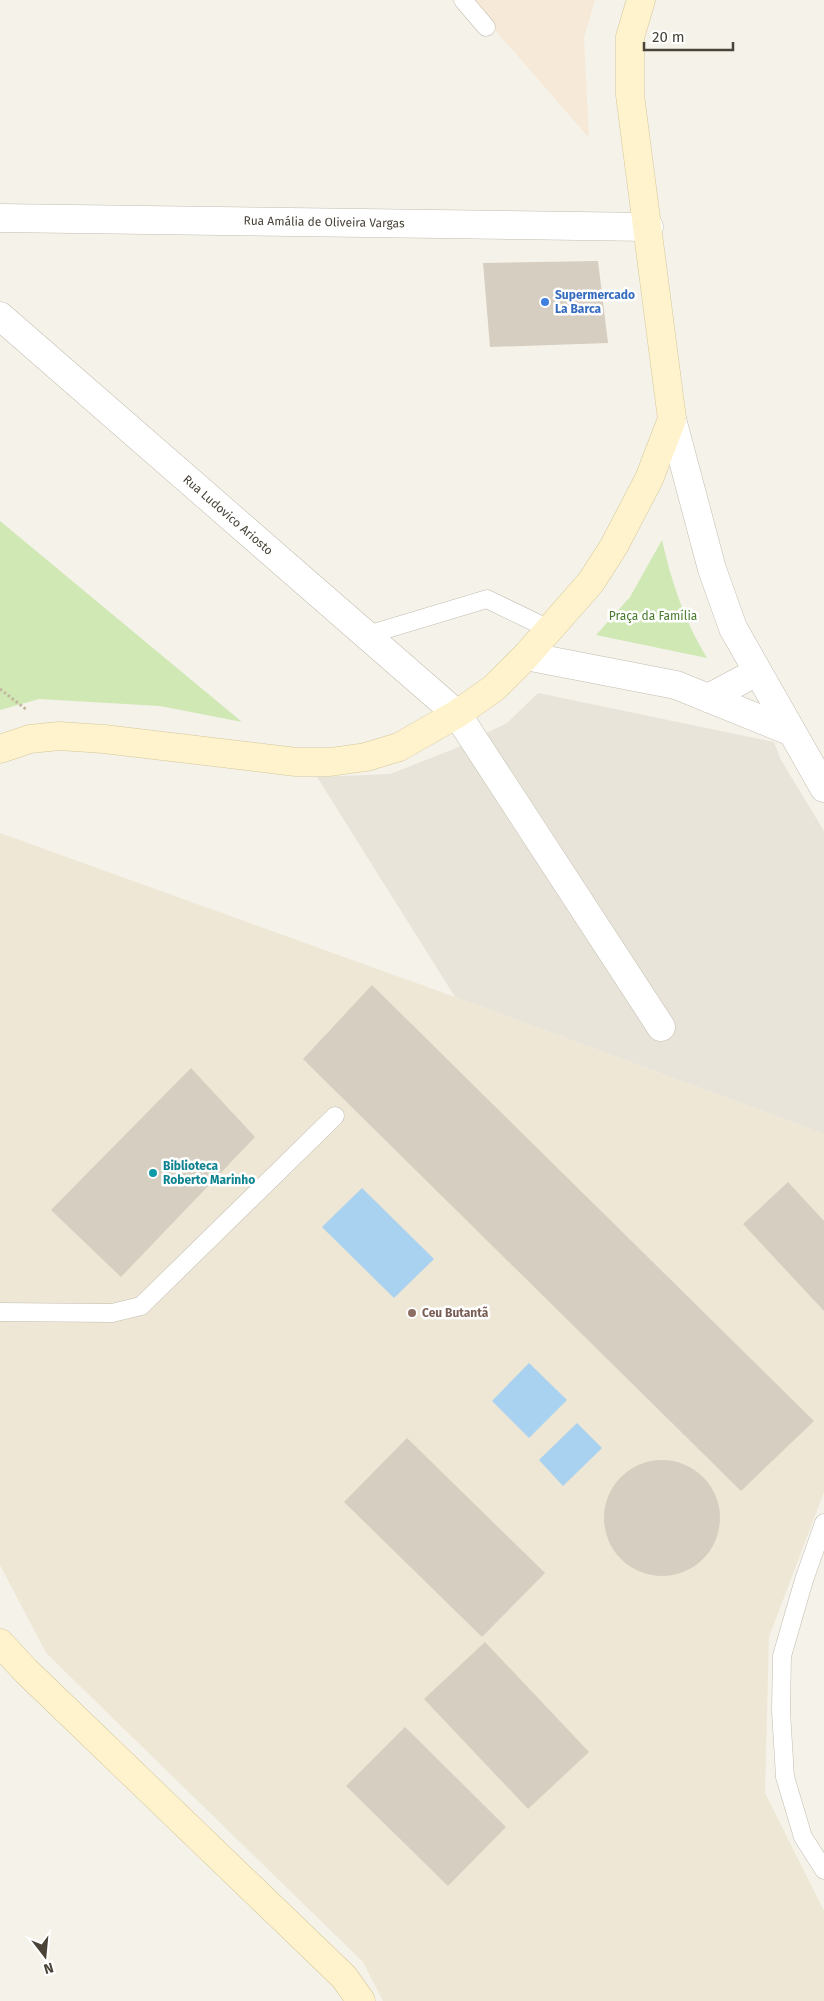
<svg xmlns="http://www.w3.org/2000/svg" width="824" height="2001" font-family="'Fira Sans',sans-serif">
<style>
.residential{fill:#e9e4d9}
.commercial{fill:#f6e9d7}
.education{fill:#eee7d5}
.green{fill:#cfe8b4}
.water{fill:#a9d1f0}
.building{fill:#d6cec0}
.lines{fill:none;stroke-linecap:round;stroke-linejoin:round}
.service-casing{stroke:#c3bdb0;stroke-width:19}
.minor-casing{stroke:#c3bdb0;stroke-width:29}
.tertiary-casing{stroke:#c3bdb0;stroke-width:29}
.secondary-casing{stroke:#d4c79b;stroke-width:29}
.path{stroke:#c2b69e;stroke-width:3;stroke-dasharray:2.5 2.5;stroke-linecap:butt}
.service{stroke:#fff;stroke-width:18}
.minor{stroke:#fff;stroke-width:28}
.tertiary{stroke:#fff;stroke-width:28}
.secondary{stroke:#fef3cc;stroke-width:28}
.shop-dot{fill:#3f7fe0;stroke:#fff;stroke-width:2}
.culture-dot{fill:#0f9aa8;stroke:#fff;stroke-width:2}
.education-dot{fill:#8d6e63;stroke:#fff;stroke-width:2}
.labels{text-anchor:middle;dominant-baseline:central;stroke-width:5;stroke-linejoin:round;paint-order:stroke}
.street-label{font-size:12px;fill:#494338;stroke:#fff}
.shop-label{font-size:12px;font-weight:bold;fill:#366cbe;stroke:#fff;text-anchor:start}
.park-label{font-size:12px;fill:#477b2b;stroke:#fff}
.culture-label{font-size:12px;font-weight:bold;fill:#0d838f;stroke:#fff;text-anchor:start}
.education-label{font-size:12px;font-weight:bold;fill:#785e54;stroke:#fff;text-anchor:start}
</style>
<rect width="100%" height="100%" fill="#f5f2ea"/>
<!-- residential -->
<path class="residential" d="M 538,693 L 774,742 L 781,760 L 824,831 L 824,1134 L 455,997 L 317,777 L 390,774 L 454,749 L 507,723 Z"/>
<!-- commercial -->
<path class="commercial" d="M 469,0 L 595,0 L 584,38 L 589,138 Z"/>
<!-- education -->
<path class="education" d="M 0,833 L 455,997 L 824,1134 L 824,1492 L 769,1637 L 765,1793 L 824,1911 L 824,2001 L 383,2001 L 363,1962 L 46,1653 L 0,1565 Z"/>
<!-- green -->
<g class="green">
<path d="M 0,521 L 242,722 L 160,706 L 39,699 L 0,710 Z"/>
<path d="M 662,540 C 671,581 685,622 707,658 L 596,635 L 630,597 Z"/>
</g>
<!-- water -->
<g class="water">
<path d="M 362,1188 L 434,1259 L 394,1298 L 322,1227 Z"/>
<path d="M 529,1363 L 567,1400 L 529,1438 L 492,1401 Z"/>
<path d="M 577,1423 L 602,1448 L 563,1486 L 539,1460 Z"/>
</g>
<!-- building -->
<g class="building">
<path d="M 598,261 L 608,343 L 490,347 L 483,263 Z"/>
<path d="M 372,985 L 814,1421 L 741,1491 L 303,1059 Z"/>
<path d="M 191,1068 L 255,1137 L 121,1277 L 51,1210 Z"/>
<path d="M 788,1182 L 824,1221 L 824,1311 L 743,1224 Z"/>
<path d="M 407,1438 L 545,1573 L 482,1637 L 344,1502 Z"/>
<circle cx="662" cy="1518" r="58"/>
<path d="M 485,1642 L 589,1752 L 528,1809 L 424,1699 Z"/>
<path d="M 405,1727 L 506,1827 L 448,1886 L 346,1786 Z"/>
</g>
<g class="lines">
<defs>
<g id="service">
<path d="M 463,0 L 486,27"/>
<path d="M 367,635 L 487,599 L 549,629"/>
<path d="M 0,1312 L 112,1313 L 141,1306 L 335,1116"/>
<path d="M 824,1523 L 804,1580 L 782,1656 L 781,1711 L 785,1777 L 803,1837 L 824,1870"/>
</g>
<g id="minor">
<path d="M 0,218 L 649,227"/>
<path d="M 0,316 L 457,714 L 661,1027"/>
</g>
<g id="tertiary">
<path d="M 672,419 L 712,569 L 733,628 L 824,788"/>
<path d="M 526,656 L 676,685 L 792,732"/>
<path d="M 708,698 L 757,672"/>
</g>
<g id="secondary">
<path d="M 0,749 L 30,739 L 59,736 L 104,739 L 296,762 L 330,762 L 366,757 L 399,747 L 457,714 L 494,688 L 526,656 L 591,582 L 614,546 L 649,479 L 672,419 L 630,95 L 630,37 L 641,0"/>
<path d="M 0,1643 L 26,1671 L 344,1977 L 361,2001"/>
</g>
</defs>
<!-- service casing -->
<use href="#service" class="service-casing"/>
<!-- minor casing -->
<use href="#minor" class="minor-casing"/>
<!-- tertiary casing -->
<use href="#tertiary" class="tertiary-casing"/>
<!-- secondary casing -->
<use href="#secondary" class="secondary-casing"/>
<!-- path -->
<path class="path" d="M 0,689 L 27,710"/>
<!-- service -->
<use href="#service" class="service"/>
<!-- minor -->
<use href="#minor" class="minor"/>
<!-- tertiary -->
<use href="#tertiary" class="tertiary"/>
<!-- secondary -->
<use href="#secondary" class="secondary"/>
</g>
<!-- markers -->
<circle class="shop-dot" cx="545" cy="302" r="5"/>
<circle class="culture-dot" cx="153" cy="1173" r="5"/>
<circle class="education-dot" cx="412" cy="1313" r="5"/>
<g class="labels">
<!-- street labels -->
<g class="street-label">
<text transform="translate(324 222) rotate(1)">Rua Amália de Oliveira Vargas</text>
<text transform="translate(228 515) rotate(41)">Rua Ludovico Ariosto</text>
</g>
<!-- shop labels -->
<g class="shop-label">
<text x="555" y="295">Supermercado<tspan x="555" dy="14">La Barca</tspan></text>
</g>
<!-- park labels -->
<g class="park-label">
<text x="653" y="616">Praça da Família</text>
</g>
<!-- culture labels -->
<g class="culture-label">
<text x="163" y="1166">Biblioteca<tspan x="163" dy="14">Roberto Marinho</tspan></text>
</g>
<!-- education labels -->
<g class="education-label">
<text x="422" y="1313">Ceu Butantã</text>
</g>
</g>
<!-- north arrow -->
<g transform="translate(45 1956) rotate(164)" stroke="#ffffff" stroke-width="4" paint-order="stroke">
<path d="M0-4L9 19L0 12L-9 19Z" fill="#494338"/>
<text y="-8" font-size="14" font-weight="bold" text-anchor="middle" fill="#494338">N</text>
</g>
<!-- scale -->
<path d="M644 42v8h89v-8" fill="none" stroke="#494338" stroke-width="2.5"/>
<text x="652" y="42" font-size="15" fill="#494338" stroke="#ffffff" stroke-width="4" paint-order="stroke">20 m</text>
</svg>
